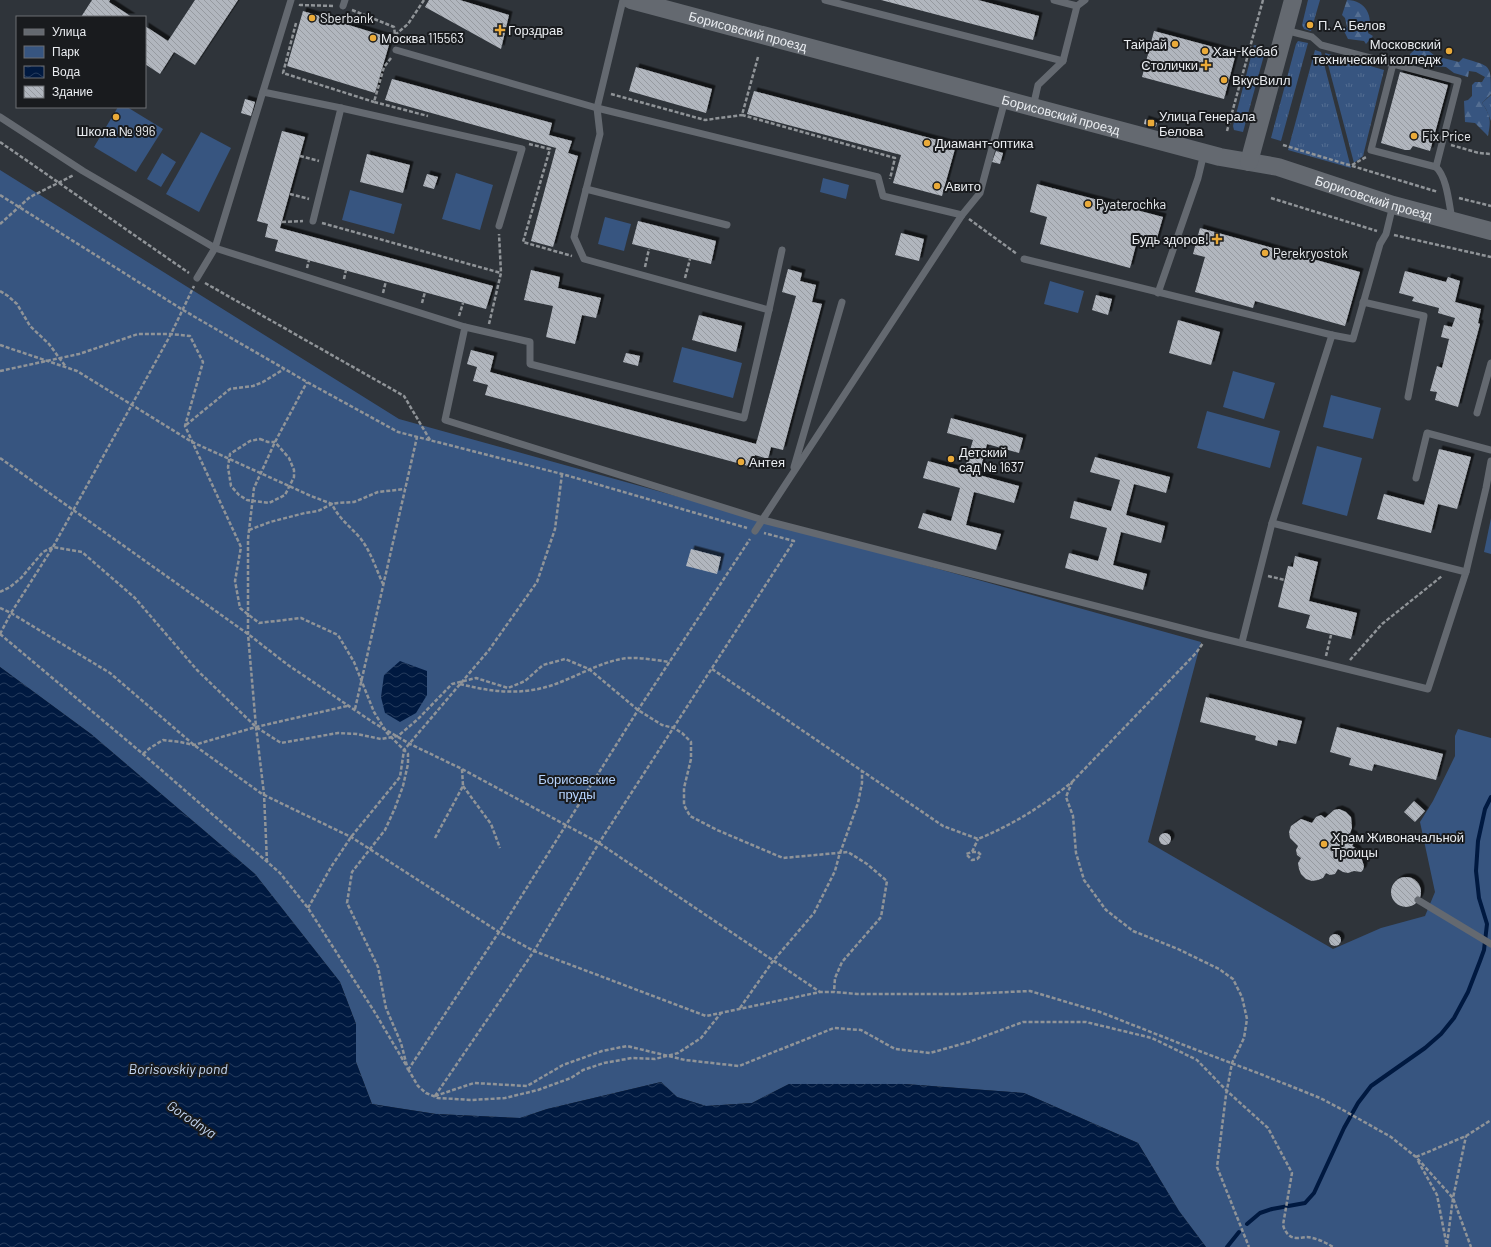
<svg xmlns="http://www.w3.org/2000/svg" width="1491" height="1247" font-family="Barlow,sans-serif">
<style>
.grass{fill:url(#grass-tufts)}
.forest{fill:url(#forest-firs)}
.park{fill:#375580}
.water{fill:url(#water-waves)}
.lines{fill:none;stroke-linecap:round;stroke-linejoin:round}
.stream{stroke:#001940;stroke-width:4}
.building{fill:url(#building-back-hatch);filter:url(#shadow)}
.path{stroke:#909498;stroke-width:2.5;stroke-dasharray:4 2;stroke-linecap:butt}
.service{stroke:#646970;stroke-width:7}
.tertiary{stroke:#646970;stroke-width:18}
.poi-dot{fill:#eaaa39;stroke:#191b1e;stroke-width:1.5}
.labels{text-anchor:middle;dominant-baseline:central;stroke-width:4;stroke-linejoin:round;paint-order:stroke}
.poi-label{font-size:13px;fill:#eaedf1;stroke:#191b1e;text-anchor:start}
.street-label{font-size:13px;fill:#eaedf1;stroke:#191b1e}
.park-label{font-size:13px;fill:#b7d4fe;stroke:#191b1e}
.water-label{font-size:14px;font-style:italic;fill:#c5d8f4;stroke:#191b1e}
</style>
<defs>
<pattern id="grass-tufts" width="24" height="20" patternUnits="userSpaceOnUse"><rect width="24" height="20" fill="#375580"/><path d="M3 7l-1-3M5 7V3M7 7l1-3M15 17l-1-3M17 17v-4M19 17l1-3" fill="none" stroke="#546e92"/></pattern>
<pattern id="forest-firs" width="22" height="20" patternUnits="userSpaceOnUse"><rect width="22" height="20" fill="#375580"/><path d="M5 1l3.5 6h-7zM16 11l3.5 6h-7z" fill="#546e92"/></pattern>
<pattern id="water-waves" width="16" height="10" patternUnits="userSpaceOnUse"><rect width="16" height="10" fill="#001940"/><path d="M0 5q4-4 8 0t8 0" fill="none" stroke="#253b5c"/></pattern>
<pattern id="building-back-hatch" width="6" height="6" patternUnits="userSpaceOnUse"><rect width="6" height="6" fill="#b1b6be"/><path d="M-1 5l2 2M0 0l6 6M5-1l2 2" fill="none" stroke="#969aa0"/></pattern>
<filter id="shadow"><feDropShadow dx="3.5" dy="-3.5" stdDeviation="0" flood-color="#0009"/></filter>
</defs>
<rect width="100%" height="100%" fill="#2f343a"/>
<!-- grass -->
<g class="grass">
<path d="M 1308,0 L 1320,0 L 1311,31 L 1304,29 L 1302,25 Z"/>
<path d="M 1298,41 L 1308,43 L 1281,141 L 1271,138 L 1296,44 Z"/>
<path d="M 1254,45 L 1266,48 L 1243,132 L 1234,130 L 1233,126 Z"/>
<path d="M 1315,50 L 1321,52 L 1351,168 L 1288,150 Z"/>
<path d="M 1325,53 L 1384,70 L 1363,156 L 1354,163 Z"/>
<path d="M 1491,95 L 1491,121 L 1486,109 L 1482,103 Z"/>
</g>
<!-- forest -->
<g class="forest">
<path d="M 1347,0 C 1366,0 1374,17 1368,33 L 1373,36 L 1366,44 L 1364,41 L 1348,39 L 1343,29 L 1347,27 L 1345,18 L 1342,15 Z"/>
<path d="M 1419,46 L 1424,47 L 1435,56 L 1459,62 L 1463,58 C 1491,67 1491,63 1491,94 L 1482,103 C 1491,116 1491,121 1488,136 L 1475,123 L 1465,122 L 1464,101 L 1468,100 L 1472,96 L 1472,85 L 1475,82 L 1482,82 L 1485,77 L 1476,72 L 1469,71 L 1468,77 L 1454,73 L 1446,67 L 1434,66 L 1429,64 L 1411,60 L 1410,54 Z"/>
</g>
<!-- park -->
<g class="park">
<path d="M 118,107 L 127,107 L 163,129 L 136,172 L 94,147 Z"/>
<path d="M 201,132 L 231,148 L 199,212 L 166,194 Z"/>
<path d="M 162,153 L 176,162 L 161,187 L 147,179 Z"/>
<path d="M 0,170 L 399,419 L 1201,642 L 1148,842 L 1333,949 L 1381,928 L 1425,916 L 1435,892 L 1420,822 L 1433,801 L 1455,756 L 1455,736 L 1458,729 L 1491,738 L 1491,1247 L 1206,1247 L 1179,1211 L 1138,1143 L 1024,1093 L 905,1084 L 789,1084 L 752,1103 L 706,1106 L 677,1097 L 661,1082 L 547,1109 L 520,1118 L 436,1114 L 372,1104 L 356,1062 L 356,1024 L 340,982 L 255,874 L 91,734 L 0,667 Z"/>
<path d="M 456,173 L 493,185 L 480,230 L 442,219 Z"/>
<path d="M 823,178 L 849,185 L 846,199 L 820,192 Z"/>
<path d="M 350,190 L 402,204 L 394,234 L 342,220 Z"/>
<path d="M 605,217 L 631,224 L 624,251 L 598,244 Z"/>
<path d="M 1050,281 L 1084,291 L 1078,313 L 1044,304 Z"/>
<path d="M 682,347 L 742,363 L 733,398 L 673,382 Z"/>
<path d="M 1233,371 L 1275,383 L 1264,419 L 1223,407 Z"/>
<path d="M 1331,395 L 1381,408 L 1373,439 L 1323,427 Z"/>
<path d="M 1207,411 L 1280,431 L 1270,468 L 1197,448 Z"/>
<path d="M 1317,446 L 1362,458 L 1347,516 L 1302,504 Z"/>
<path d="M 1491,518 L 1491,554 L 1484,552 Z"/>
</g>
<!-- water -->
<g class="water">
<path d="M 400,661 L 427,671 L 427,695 L 416,713 L 400,722 L 385,713 L 381,697 L 384,675 Z"/>
<path d="M 0,667 L 91,734 L 255,874 L 340,982 L 356,1024 L 356,1062 L 372,1104 L 436,1114 L 520,1118 L 547,1109 L 661,1082 L 677,1097 L 706,1106 L 752,1103 L 789,1084 L 905,1084 L 1024,1093 L 1138,1143 L 1179,1211 L 1206,1247 L 0,1247 Z"/>
</g>
<g class="lines">
<!-- stream -->
<g class="stream">
<path d="M 1247,1224 L 1260,1213 L 1272,1209 L 1305,1203 L 1314,1193 L 1344,1128 L 1358,1103 L 1371,1086 L 1425,1048 L 1441,1034 L 1454,1018 L 1468,992 L 1480,961 L 1484,950 L 1487,924 L 1479,898 L 1476,871 L 1478,841 L 1485,809 L 1491,797"/>
<path d="M 1227,1247 L 1239,1232"/>
</g>
</g>
<!-- building -->
<g class="building">
<path d="M 92,0 L 110,0 L 109,2 L 132,17 L 81,17 Z"/>
<path d="M 195,0 L 238,0 L 195,65 L 174,52 L 160,74 L 145,64 L 145,26 L 168,41 Z"/>
<path d="M 429,0 L 460,0 L 509,15 L 501,49 L 425,7 Z"/>
<path d="M 881,0 L 978,0 L 1039,16 L 1033,40 Z"/>
<path d="M 303,11 L 391,38 L 375,93 L 287,66 Z"/>
<path d="M 1154,31 L 1236,53 L 1224,99 L 1142,77 Z"/>
<path d="M 636,67 L 712,89 L 706,113 L 629,91 Z"/>
<path d="M 1400,72 L 1448,85 L 1430,151 L 1413,146 L 1410,150 L 1405,150 L 1381,143 Z"/>
<path d="M 392,79 L 552,123 L 549,135 L 572,141 L 568,153 L 578,156 L 553,247 L 531,241 L 556,148 L 385,100 Z"/>
<path d="M 754,91 L 956,145 L 942,196 L 893,183 L 901,155 L 747,114 Z"/>
<path d="M 245,99 L 255,102 L 251,116 L 241,113 Z"/>
<path d="M 1145,119 L 1157,123 L 1156,127 L 1144,124 Z"/>
<path d="M 282,131 L 305,137 L 280,228 L 493,286 L 486,309 L 275,251 L 278,240 L 265,237 L 268,224 L 257,221 Z"/>
<path d="M 996,151 L 1003,153 L 1000,164 L 992,162 Z"/>
<path d="M 367,154 L 410,165 L 403,193 L 360,182 Z"/>
<path d="M 427,174 L 438,177 L 434,189 L 423,186 Z"/>
<path d="M 1037,184 L 1163,217 L 1155,245 L 1137,241 L 1130,268 L 1040,244 L 1047,217 L 1030,212 Z"/>
<path d="M 638,221 L 716,241 L 711,264 L 632,244 Z"/>
<path d="M 1200,228 L 1360,272 L 1345,326 L 1255,301 L 1253,308 L 1195,292 L 1205,257 L 1193,254 Z"/>
<path d="M 901,233 L 924,239 L 919,261 L 895,255 Z"/>
<path d="M 788,269 L 802,273 L 800,281 L 816,285 L 812,302 L 822,304 L 783,450 L 771,447 L 768,459 L 755,455 L 752,467 L 485,395 L 488,385 L 473,381 L 477,367 L 467,364 L 471,350 L 494,356 L 490,372 L 756,444 L 796,296 L 782,292 Z"/>
<path d="M 531,270 L 560,277 L 558,288 L 601,298 L 596,318 L 582,315 L 575,344 L 546,337 L 553,306 L 524,300 Z"/>
<path d="M 1405,271 L 1446,282 L 1448,277 L 1460,281 L 1455,302 L 1481,309 L 1478,323 L 1480,324 L 1458,407 L 1435,400 L 1437,392 L 1430,391 L 1437,366 L 1442,368 L 1449,339 L 1441,337 L 1444,325 L 1452,327 L 1455,318 L 1438,313 L 1439,308 L 1412,301 L 1414,297 L 1399,293 Z"/>
<path d="M 1096,295 L 1112,299 L 1108,315 L 1092,310 Z"/>
<path d="M 699,315 L 742,326 L 736,352 L 692,340 Z"/>
<path d="M 1178,320 L 1220,332 L 1211,365 L 1169,353 Z"/>
<path d="M 626,353 L 640,356 L 638,366 L 623,362 Z"/>
<path d="M 951,418 L 1023,438 L 1019,453 L 987,444 L 979,475 L 1019,486 L 1014,503 L 974,492 L 966,525 L 1001,534 L 996,550 L 918,528 L 923,513 L 951,521 L 960,488 L 923,478 L 928,461 L 964,471 L 973,440 L 947,433 Z"/>
<path d="M 1439,449 L 1471,457 L 1457,509 L 1438,504 L 1431,533 L 1377,519 L 1384,494 L 1424,505 Z"/>
<path d="M 1095,457 L 1170,477 L 1166,493 L 1134,484 L 1126,515 L 1165,526 L 1161,543 L 1121,532 L 1113,565 L 1147,574 L 1143,590 L 1065,568 L 1069,553 L 1098,561 L 1107,528 L 1070,518 L 1074,501 L 1111,511 L 1120,480 L 1090,472 Z"/>
<path d="M 691,549 L 721,557 L 717,574 L 686,566 Z"/>
<path d="M 1295,556 L 1318,562 L 1309,601 L 1357,613 L 1351,639 L 1306,628 L 1310,615 L 1278,607 L 1288,566 L 1293,567 Z"/>
<path d="M 1206,697 L 1302,721 L 1296,744 L 1278,740 L 1277,746 L 1255,740 L 1256,736 L 1200,722 Z"/>
<path d="M 1337,727 L 1443,754 L 1436,780 L 1374,764 L 1372,771 L 1349,765 L 1351,758 L 1330,752 Z"/>
<path d="M 1414,801 L 1425,811 L 1415,822 L 1404,812 Z"/>
<path d="M 1339,809 L 1346,812 L 1351,817 L 1352,828 L 1350,833 L 1354,835 L 1355,841 L 1352,846 L 1357,849 L 1360,854 L 1364,866 L 1363,870 L 1361,872 L 1354,871 L 1348,873 L 1343,872 L 1338,869 L 1335,874 L 1330,875 L 1326,873 L 1323,878 L 1318,880 L 1312,881 L 1306,879 L 1301,874 L 1299,869 L 1298,863 L 1301,858 L 1297,855 L 1296,850 L 1298,846 L 1290,838 L 1289,832 L 1291,826 L 1301,819 L 1312,823 L 1316,817 L 1321,815 L 1325,818 L 1334,810 Z"/>
<circle cx="1165" cy="839" r="6"/>
<circle cx="1406" cy="892" r="15"/>
<circle cx="1335" cy="940" r="6"/>
</g>
<g class="lines">
<!-- path -->
<g class="path">
<path d="M 300,6 L 300,5 L 334,6"/>
<path d="M 352,10 L 394,27 L 396,42"/>
<path d="M 296,23 L 283,73 L 374,102"/>
<path d="M 395,35 L 408,24 L 424,0"/>
<path d="M 758,57 L 742,115 L 895,158 L 890,179"/>
<path d="M 391,58 L 384,67 L 374,102 L 428,116"/>
<path d="M 611,94 L 705,120 L 742,115"/>
<path d="M 1227,131 L 1263,0"/>
<path d="M 0,142 L 189,273"/>
<path d="M 529,144 L 550,149 L 523,242 L 572,256"/>
<path d="M 1283,145 L 1438,192"/>
<path d="M 1451,145 L 1479,153 L 1491,154"/>
<path d="M 300,156 L 319,161"/>
<path d="M 1352,165 L 1366,157"/>
<path d="M 290,194 L 309,199"/>
<path d="M 0,195 L 183,310 L 307,382 L 398,432 L 562,474 L 747,528"/>
<path d="M 1271,198 L 1377,231"/>
<path d="M 1459,198 L 1491,206"/>
<path d="M 969,219 L 1017,254"/>
<path d="M 282,222 L 303,221"/>
<path d="M 322,223 L 501,273"/>
<path d="M 0,224 L 30,197 L 74,175"/>
<path d="M 1394,235 L 1491,257"/>
<path d="M 645,267 L 649,249"/>
<path d="M 307,268 L 309,260"/>
<path d="M 685,278 L 690,259"/>
<path d="M 344,279 L 346,270"/>
<path d="M 205,283 L 404,396 L 430,440"/>
<path d="M 0,291 L 8,296 L 17,304 L 30,326 L 49,344 L 66,367"/>
<path d="M 383,293 L 386,281"/>
<path d="M 422,303 L 425,292"/>
<path d="M 459,316 L 463,303"/>
<path d="M 489,324 L 501,273 L 499,234"/>
<path d="M 0,345 L 77,371 L 192,442 L 311,496 L 332,504 L 338,503 L 354,502 L 378,492 L 405,489"/>
<path d="M 0,371 L 79,354 L 138,334 L 171,334 L 190,336 L 203,362 L 185,426 L 241,547 L 235,581 L 240,608 L 259,623 L 301,618 L 338,635 L 354,662 L 374,712 L 387,733 L 408,754 L 408,764 L 403,786 L 395,808 L 385,830 L 352,872 L 347,903 L 378,967 L 386,1008 L 401,1043 L 408,1070"/>
<path d="M 186,425 L 230,389 L 253,386 L 263,382 L 284,369"/>
<path d="M 260,439 L 268,442 L 275,442 L 289,458 L 294,470 L 294,477 L 285,495 L 269,503 L 247,500 L 239,495 L 231,486 L 228,467 L 230,454 L 250,441 Z"/>
<path d="M 0,458 L 248,634 L 288,665 L 374,723 L 410,744 L 462,769 L 599,843 L 820,992"/>
<path d="M 249,530 L 270,522 L 305,513 L 318,511 L 332,504 C 338,518 351,527 361,539 C 371,552 376,569 383,584"/>
<path d="M 1268,576 L 1285,580"/>
<path d="M 0,592 L 10,587 L 21,578 L 43,552 L 53,547 L 82,552 L 135,598 L 197,670 L 256,727 L 281,743 L 338,733 L 357,734 L 381,739 L 398,736 L 418,719 L 452,684 L 476,678 L 508,688 L 525,681 L 543,665 L 565,659 L 589,669 L 638,710 L 662,725 L 674,728 L 682,733 L 691,742 L 691,759 L 684,788 L 684,805 L 690,816 L 717,830 L 783,858 L 848,852 L 867,864 L 887,881 L 881,917 L 842,962 L 835,978 L 834,992"/>
<path d="M 0,608 L 11,613 L 110,673 L 194,745 L 262,794 L 351,837 L 499,932 L 534,951 L 706,1016 L 820,992 L 834,992 L 857,994 L 963,994 L 1030,991 L 1100,1012 L 1194,1049 L 1263,1075 L 1320,1098 L 1343,1110 L 1391,1137 L 1416,1157 L 1453,1198 L 1471,1247"/>
<path d="M 0,634 L 143,754 L 280,873 L 308,908 L 374,1011 L 406,1065"/>
<path d="M 0,634 L 11,613 L 53,547 L 171,334 L 194,286"/>
<path d="M 1326,656 L 1331,635"/>
<path d="M 1350,660 L 1382,624 L 1442,576"/>
<path d="M 712,669 L 943,826 L 978,839 C 1014,824 1041,807 1072,782 L 1066,797 L 1073,816 L 1076,853 L 1084,880 L 1106,910 L 1133,931 L 1178,949 L 1219,969 L 1233,979 L 1242,997 L 1247,1019 L 1244,1038 L 1232,1063 L 1226,1095 L 1217,1167 L 1249,1247"/>
<path d="M 460,684 C 484,690 507,694 532,690 C 563,686 590,665 621,659 C 636,656 654,660 670,662"/>
<path d="M 355,709 L 417,437"/>
<path d="M 143,754 L 150,748 L 163,740 L 180,742 L 194,745 L 256,727 L 347,706"/>
<path d="M 1072,782 L 1196,653 L 1203,643"/>
<path d="M 463,786 L 491,824 L 500,848"/>
<path d="M 435,838 L 463,786 L 462,769"/>
<path d="M 972,852 L 978,852 L 981,855 L 977,859 L 972,860 L 966,854 L 972,852 L 978,839"/>
<path d="M 267,862 L 264,794 L 256,727 L 248,634 L 248,539 L 254,488 L 275,442 L 307,382"/>
<path d="M 308,908 L 331,867 L 351,837 L 400,777 L 404,750 L 489,650 L 537,582 L 555,529 L 562,474"/>
<path d="M 740,1008 L 773,961 L 814,913 L 835,871 L 839,856 L 858,803 L 862,783 L 862,772"/>
<path d="M 408,1069 L 418,1086 L 426,1093 L 438,1098 L 472,1100 L 505,1098 L 538,1090 L 571,1078 L 583,1070 L 604,1063 L 632,1058 L 655,1059 L 678,1053 L 701,1038 L 721,1013"/>
<path d="M 408,1070 L 499,932 L 638,710 L 750,539"/>
<path d="M 435,1096 L 534,951 L 599,843 L 794,541 L 764,533"/>
<path d="M 435,1096 L 474,1083 L 527,1086 L 563,1065 L 602,1051 L 627,1046 L 685,1060 L 739,1066 L 834,1028 L 861,1030 L 895,1049 L 930,1053 L 969,1042 L 1023,1022 L 1086,1022 L 1152,1038 L 1197,1060 L 1227,1091 L 1268,1128 L 1292,1173 L 1283,1225 C 1285,1232 1289,1238 1297,1238 C 1301,1238 1304,1237 1307,1237 C 1316,1238 1325,1242 1333,1247"/>
<path d="M 1416,1157 L 1466,1136 L 1491,1120"/>
<path d="M 1418,1161 L 1437,1195 L 1447,1247"/>
<path d="M 1447,1244 L 1453,1198 L 1466,1136"/>
</g>
<!-- service -->
<g class="service">
<path d="M 623,0 L 597,108 L 600,134 L 574,237 L 584,259 L 769,310 L 782,250"/>
<path d="M 825,0 L 1063,61"/>
<path d="M 1054,0 L 1077,6"/>
<path d="M 343,6 L 345,0"/>
<path d="M 1285,30 L 1312,37 L 1321,45 L 1458,81 L 1436,167 L 1371,150 L 1393,64"/>
<path d="M 396,50 L 597,108 L 878,177 L 883,196 L 962,215"/>
<path d="M 263,92 L 341,108 L 522,149 L 499,226"/>
<path d="M 1033,107 L 1038,85 L 1063,61 L 1077,6 L 1085,0"/>
<path d="M 0,117 L 83,171 L 215,248 L 465,327 L 445,420 L 763,520 L 1208,635 L 1428,689 L 1466,572 L 1486,488 L 1491,461"/>
<path d="M 1436,167 C 1447,177 1449,204 1452,219"/>
<path d="M 586,189 L 727,225"/>
<path d="M 313,221 L 341,108"/>
<path d="M 1024,259 L 1332,335"/>
<path d="M 197,278 L 215,248 L 291,0"/>
<path d="M 1158,293 L 1198,178 L 1204,153"/>
<path d="M 1363,302 L 1424,316 L 1408,397"/>
<path d="M 465,327 L 530,342 L 530,364 L 744,418 L 769,310"/>
<path d="M 1477,413 L 1491,363"/>
<path d="M 794,467 L 842,302"/>
<path d="M 1416,478 L 1427,433 L 1491,450"/>
<path d="M 1272,523 L 1466,572"/>
<path d="M 755,531 L 962,215 L 980,193 L 1005,100"/>
<path d="M 1242,642 L 1272,523 L 1332,335 L 1353,339 L 1380,244 L 1386,234 L 1393,205"/>
<path d="M 1418,900 L 1491,944"/>
</g>
<!-- tertiary -->
<g class="tertiary">
<path id="s1" d="M 631,0 L 1220,157 L 1278,167 L 1393,205 L 1491,231"/>
<path d="M 1249,162 L 1293,0"/>
</g>
</g>
<!-- markers -->
<g class="poi-dot">
<circle cx="312" cy="18" r="4"/>
<circle cx="1310" cy="25" r="4"/>
<path d="M498 24h4v4h4v4h-4v4h-4v-4h-4v-4h4z"/>
<circle cx="373" cy="38" r="4"/>
<circle cx="1175" cy="44" r="4"/>
<circle cx="1205" cy="51" r="4"/>
<circle cx="1449" cy="51" r="4"/>
<path d="M1204 59h4v4h4v4h-4v4h-4v-4h-4v-4h4z"/>
<circle cx="1224" cy="80" r="4"/>
<circle cx="116" cy="117" r="4"/>
<rect x="1147" y="119" width="8" height="8" rx="2"/>
<circle cx="1414" cy="136" r="4"/>
<circle cx="927" cy="143" r="4"/>
<circle cx="937" cy="186" r="4"/>
<circle cx="1088" cy="204" r="4"/>
<path d="M1215 233h4v4h4v4h-4v4h-4v-4h-4v-4h4z"/>
<circle cx="1265" cy="253" r="4"/>
<circle cx="951" cy="459" r="4"/>
<circle cx="741" cy="462" r="4"/>
<circle cx="1324" cy="844" r="4"/>
</g>
<g class="labels">
<!-- poi labels -->
<g class="poi-label">
<text x="320" y="18">Sberbank</text>
<text x="1318" y="25">П. А. Белов</text>
<text x="508" y="30">Горздрав</text>
<text x="381" y="38">Москва 115563</text>
<text x="1167" y="44" text-anchor="end">Тайрай</text>
<text x="1441" y="44" text-anchor="end">Московский<tspan x="1441" dy="15">технический колледж</tspan></text>
<text x="1213" y="51">Хан-Кебаб</text>
<text x="1198" y="65" text-anchor="end">Столички</text>
<text x="1232" y="80">ВкусВилл</text>
<text x="1159" y="116">Улица Генерала<tspan x="1159" dy="15">Белова</tspan></text>
<text x="116" y="131" text-anchor="middle">Школа № 996</text>
<text x="1422" y="136">Fix Price</text>
<text x="935" y="143">Диамант-оптика</text>
<text x="945" y="186">Авито</text>
<text x="1096" y="204">Pyaterochka</text>
<text x="1209" y="239" text-anchor="end">Будь здоров!</text>
<text x="1273" y="253">Perekryostok</text>
<text x="959" y="452">Детский<tspan x="959" dy="15">сад № 1637</tspan></text>
<text x="749" y="462">Антея</text>
<text x="1332" y="837">Храм Живоначальной<tspan x="1332" dy="15">Троицы</tspan></text>
</g>
<!-- street labels -->
<g class="street-label">
<text stroke="none"><textPath href="#s1" startOffset="121">Борисовский проезд</textPath></text>
<text stroke="none"><textPath href="#s1" startOffset="445">Борисовский проезд</textPath></text>
<text stroke="none"><textPath href="#s1" startOffset="769">Борисовский проезд</textPath></text>
</g>
<!-- park labels -->
<g class="park-label">
<text x="577" y="779">Борисовские<tspan x="577" dy="15">пруды</tspan></text>
</g>
<!-- water labels -->
<g class="water-label">
<text x="178" y="1068">Borisovskiy pond</text>
<text transform="translate(192 1119) rotate(34)">Gorodnya</text>
</g>
</g>
<!-- legend -->
<rect x="16" y="16" width="130" height="92" fill="#191b1e" stroke="#6d6f72"/>
<rect x="24" y="29" width="20" height="6" fill="#646970" stroke="#6d6f72"/>
<text x="52" y="36" font-size="12" fill="#eaedf1">Улица</text>
<rect x="24" y="46" width="20" height="12" fill="#375580" stroke="#6d6f72"/>
<text x="52" y="56" font-size="12" fill="#eaedf1">Парк</text>
<rect x="24" y="66" width="20" height="12" fill="url(#water-waves)" stroke="#6d6f72"/>
<text x="52" y="76" font-size="12" fill="#eaedf1">Вода</text>
<rect x="24" y="86" width="20" height="12" fill="url(#building-back-hatch)" stroke="#6d6f72"/>
<text x="52" y="96" font-size="12" fill="#eaedf1">Здание</text>
</svg>
